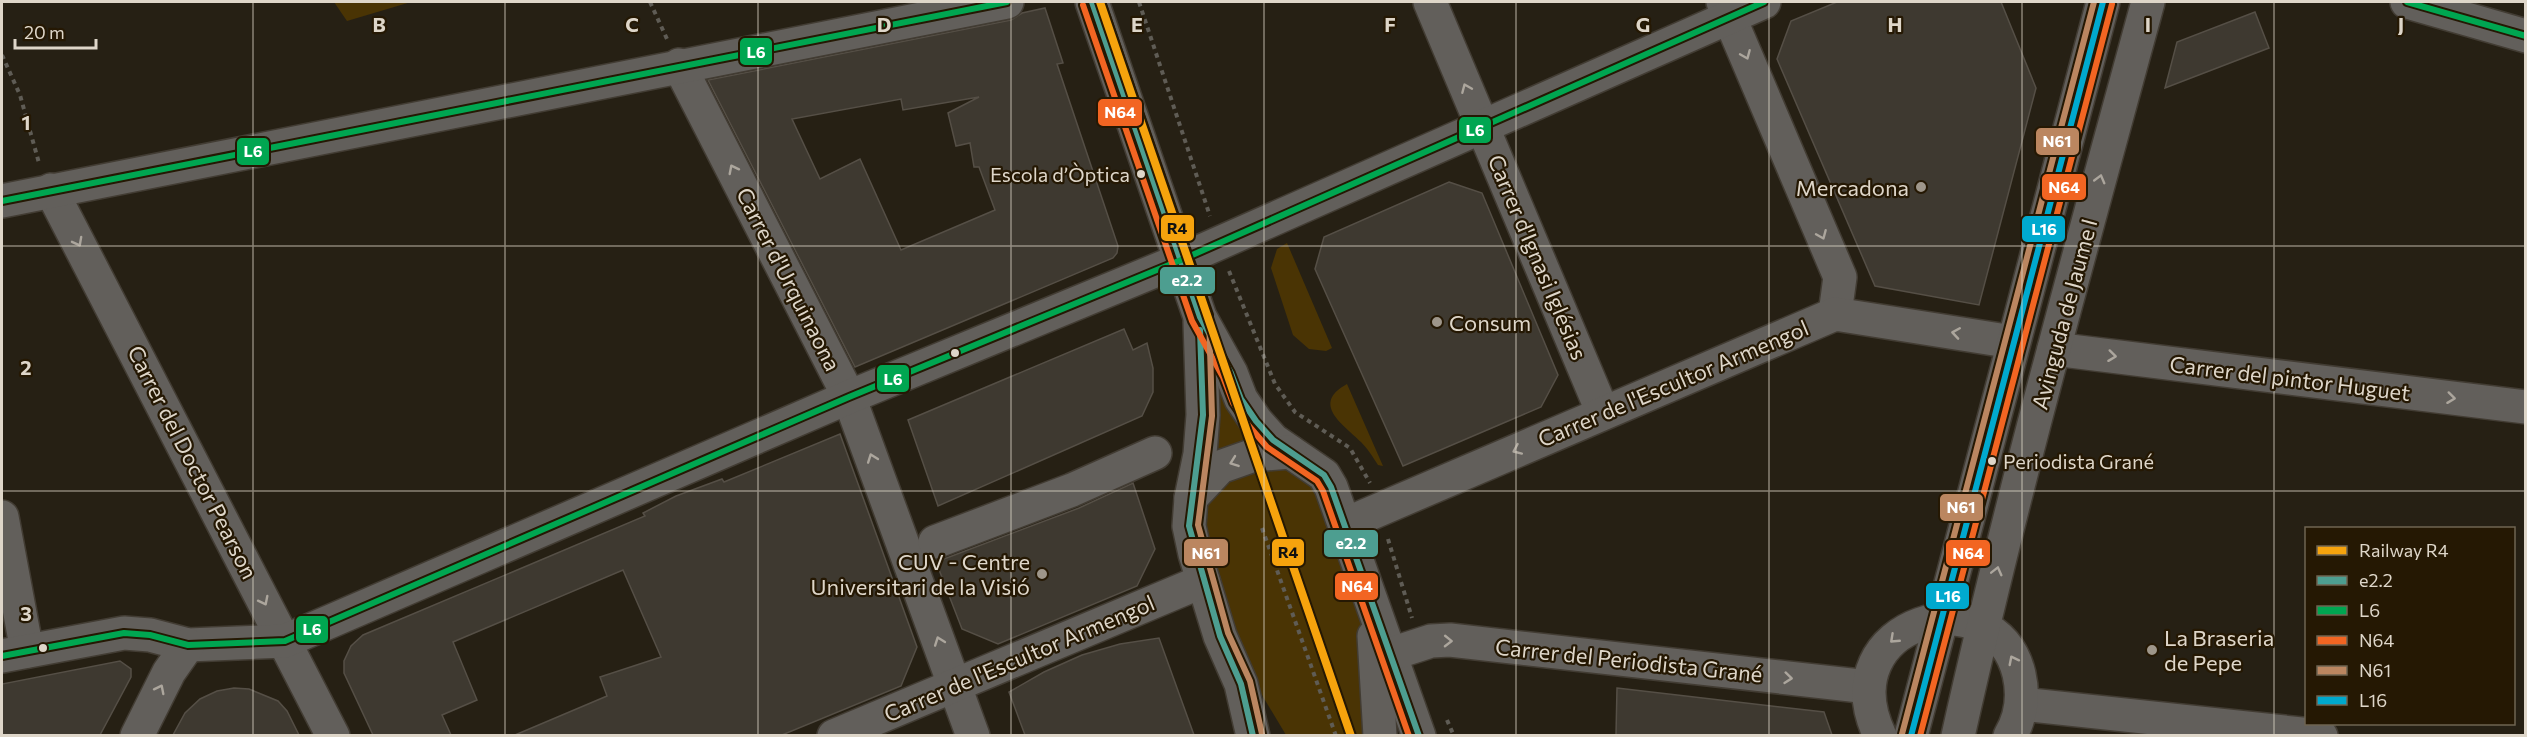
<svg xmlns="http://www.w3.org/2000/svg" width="2527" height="737" font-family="Commissioner,sans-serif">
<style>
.green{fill:#4a3404}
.building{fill:#3e3930;stroke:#554f46;stroke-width:1.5;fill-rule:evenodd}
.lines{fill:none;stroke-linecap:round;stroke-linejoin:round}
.minor-casing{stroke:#423c33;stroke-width:36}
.path{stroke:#5f5c55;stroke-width:4;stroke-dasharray:4.5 4.5;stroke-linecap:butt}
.minor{stroke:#625f5b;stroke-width:33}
.bus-1-casing{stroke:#251803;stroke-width:10}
.bus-2-casing{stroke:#251803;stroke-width:10}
.bus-3-casing{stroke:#251803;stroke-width:10}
.bus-4-casing{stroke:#251803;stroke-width:10}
.bus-5-casing{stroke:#251803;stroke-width:10}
.bus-1{stroke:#4d9e90;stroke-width:6}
.bus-2{stroke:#00a651;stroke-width:6}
.bus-3{stroke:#f26522;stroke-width:6}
.bus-4{stroke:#bb8660;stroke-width:6}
.bus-5{stroke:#00a9ce;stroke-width:6}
.rail-1-casing{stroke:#251803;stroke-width:12}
.rail-1{stroke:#f6a30d;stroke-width:8}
.oneway{stroke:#aca69d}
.grid{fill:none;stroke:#ded6c9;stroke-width:1.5;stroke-opacity:0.55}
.bus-dot{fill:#ded6c9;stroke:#251803;stroke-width:2}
.poi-dot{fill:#9e968a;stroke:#251803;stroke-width:2}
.labels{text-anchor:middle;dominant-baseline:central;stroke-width:4.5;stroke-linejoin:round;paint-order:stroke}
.bus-label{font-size:20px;fill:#ded6c9;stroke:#251803;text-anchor:end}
.poi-label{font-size:22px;fill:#ded6c9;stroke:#251803;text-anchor:end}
.street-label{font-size:22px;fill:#ded6c9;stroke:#251803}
.grid-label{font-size:20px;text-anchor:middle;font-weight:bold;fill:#ded6c9;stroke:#251803;stroke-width:4.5;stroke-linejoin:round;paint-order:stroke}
.line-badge{stroke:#251803;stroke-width:2}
.badge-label{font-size:16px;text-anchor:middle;font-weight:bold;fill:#fff}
.pale-badge-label{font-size:16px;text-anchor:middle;font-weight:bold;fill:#111}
</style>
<rect width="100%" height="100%" fill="#262014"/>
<!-- green -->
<g class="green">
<path d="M 334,2 L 411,2 L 347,21 Z"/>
<path d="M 1287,243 L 1332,348 L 1326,351 L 1309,349 L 1293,335 L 1271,268 L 1277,249 Z"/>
<path d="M 1213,358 L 1260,443 L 1210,462 Z"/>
<path d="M 1347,384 L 1383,466 L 1378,465 C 1373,457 1367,448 1361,442 C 1344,425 1310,404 1347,384 Z"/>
<path d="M 1253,465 L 1292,469 L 1313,484 L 1363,622 L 1373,735 L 1286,735 L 1256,685 L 1236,639 L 1203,539 L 1207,499 L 1215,487 Z"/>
</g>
<!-- building -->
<g class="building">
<path d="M 1837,2 L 2001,2 L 2036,88 L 1979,305 L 1875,286 L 1777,59 L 1791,21 Z"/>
<path d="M 1045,8 L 1063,63 L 1057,64 L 1118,246 L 1117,253 L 1113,258 L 855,367 L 708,80 L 1011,20 L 1022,13 ZM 979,97 L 948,113 L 956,146 L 970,143 L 974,167 L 979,167 L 995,210 L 901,250 L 860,159 L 820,179 L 792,119 L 901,99 L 903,110 Z"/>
<path d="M 2255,12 L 2269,48 L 2165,88 L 2177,42 Z"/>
<path d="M 1449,182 L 1482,193 L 1558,375 L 1541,407 L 1403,466 L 1315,269 L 1324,237 Z"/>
<path d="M 1124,329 L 1133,350 L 1147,343 L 1153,368 L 1153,392 L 1142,416 L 938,506 L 908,420 Z"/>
<path d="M 840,434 L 917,647 L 901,686 L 782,735 L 515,735 L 607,696 L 600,677 L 661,657 L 623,570 L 453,642 L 477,700 L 442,715 L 451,735 L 373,735 L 344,673 L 344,661 L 351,646 L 363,635 L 645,516 L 643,513 L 676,496 L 722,479 L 724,482 Z"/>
<path d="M 1133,483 L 1155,549 L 1137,586 L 998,644 L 962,629 L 936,562 L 1079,508 Z"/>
<path d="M 1159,638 L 1194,735 L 1025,735 L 1009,692 L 1044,672 L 1082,655 L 1120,644 Z"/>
<path d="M 120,661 L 131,669 L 131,677 L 100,735 L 2,735 L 2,684 Z"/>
<path d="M 234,688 L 249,689 L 278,701 L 287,711 L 299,735 L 173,735 L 185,713 L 200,699 L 217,691 Z"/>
<path d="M 1617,688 L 1824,712 L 1832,735 L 1616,735 Z"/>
</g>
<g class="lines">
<defs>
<g id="minor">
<path d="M 1092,2 L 1200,317 L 1231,373 L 1241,399 L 1256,421 L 1273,440 L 1324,475 L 1331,487 L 1419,736"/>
<path d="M 1430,2 L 1603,413"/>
<path d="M 1723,2 L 1840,277 L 1835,314"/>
<path d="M 2407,2 L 2526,36"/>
<path d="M 679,65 L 849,397 L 973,736"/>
<path d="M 51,190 L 333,736"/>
<path d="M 2,201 L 1007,2"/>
<path d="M 1200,322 L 1203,415 L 1200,454 L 1191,498 L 1189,526 L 1195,554 L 1220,636 L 1241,684 L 1253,736"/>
<path d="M 2054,349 L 2526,407"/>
<path d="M 1191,498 L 1220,467 L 1254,455 L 1290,452"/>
<path d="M 2,517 L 27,651"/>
<path d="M 1346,524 L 1835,314 L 2013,342"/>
<path d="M 935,542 L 1072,490 L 1155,453"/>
<path d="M 1374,636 L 1380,736"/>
<path d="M 1391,654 L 1431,641 L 1450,640 L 1869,687"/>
<path d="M 2,656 L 124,633 L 150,635 L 188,645 L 285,641 L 849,397 L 1181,260 L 1764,2"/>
<path d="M 2022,704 L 2321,736"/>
<path d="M 137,736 L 169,672 L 188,645"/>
<path d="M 834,736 L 1203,581"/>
<path d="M 1880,736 C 1825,621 1995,574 2019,674 C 2024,696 2022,716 2010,736"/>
<path d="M 1911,736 L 2103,2"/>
<path d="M 1958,736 C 2013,489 2082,245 2148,2"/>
</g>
</defs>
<!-- minor casing -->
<use href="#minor" class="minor-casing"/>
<!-- path -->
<g class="path">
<path d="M 650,2 L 667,39"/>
<path d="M 1139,2 L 1210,216"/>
<path d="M 2,55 L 20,95 L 39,163"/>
<path d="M 1229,271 L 1275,384 L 1295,412 L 1350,448 L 1370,483"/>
<path d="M 1262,528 L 1336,736"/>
<path d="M 1388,539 L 1412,618"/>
<path d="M 1447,720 L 1454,736"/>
</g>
<!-- minor -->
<use href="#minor" class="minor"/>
<defs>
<g id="bus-1">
<path d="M 1092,2 L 1200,317 L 1231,373 L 1241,399 L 1256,421 L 1273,440 L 1324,475 L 1331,487 L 1419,736"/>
<path d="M 1200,330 L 1203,415 L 1189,526 L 1220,636 L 1241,684 L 1253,736"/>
</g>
<g id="bus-2">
<path d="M 2407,2 L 2526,36"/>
<path d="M 2,201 L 1007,2"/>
<path d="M 2,656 L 124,633 L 150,635 L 188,645 L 285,641 L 849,397 L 1181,260 L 1764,2"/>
</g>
<g id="bus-3">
<path d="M 1083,5 L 1192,321 L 1223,377 L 1233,403 L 1249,426 L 1267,447 L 1317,481 L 1323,491 L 1409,736"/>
<path d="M 1920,736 L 2112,4"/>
</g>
<g id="bus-4">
<path d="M 1101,2 L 1209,315 L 1212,416 L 1198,525 L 1228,633 L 1250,681 L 1262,734"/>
<path d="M 1902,734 L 2094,2"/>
</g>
<path id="bus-5" d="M 1911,736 L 2103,2"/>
</defs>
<!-- bus-1 casing -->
<use href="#bus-1" class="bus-1-casing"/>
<!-- bus-2 casing -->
<use href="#bus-2" class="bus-2-casing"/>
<!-- bus-3 casing -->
<use href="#bus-3" class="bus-3-casing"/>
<!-- bus-4 casing -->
<use href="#bus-4" class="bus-4-casing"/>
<!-- bus-5 casing -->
<use href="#bus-5" class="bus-5-casing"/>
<!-- bus-1 -->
<use href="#bus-1" class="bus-1"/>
<!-- bus-2 -->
<use href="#bus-2" class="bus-2"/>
<!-- bus-3 -->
<use href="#bus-3" class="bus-3"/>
<!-- bus-4 -->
<use href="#bus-4" class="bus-4"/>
<!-- bus-5 -->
<use href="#bus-5" class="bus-5"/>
<defs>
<path id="rail-1" d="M 1100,2 L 1351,736"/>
</defs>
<!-- rail-1 casing -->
<use href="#rail-1" class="rail-1-casing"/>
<!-- rail-1 -->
<use href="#rail-1" class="rail-1"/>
</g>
<!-- one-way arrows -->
<defs><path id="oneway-chevron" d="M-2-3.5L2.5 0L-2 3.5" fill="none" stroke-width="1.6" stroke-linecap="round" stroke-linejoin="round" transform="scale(1.5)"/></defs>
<g class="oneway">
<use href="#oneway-chevron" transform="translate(1746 55) rotate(67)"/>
<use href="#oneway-chevron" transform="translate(1466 88) rotate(-113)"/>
<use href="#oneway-chevron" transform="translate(733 169) rotate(-117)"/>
<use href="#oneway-chevron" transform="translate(2100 179) rotate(-75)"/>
<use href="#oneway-chevron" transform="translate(1822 235) rotate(67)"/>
<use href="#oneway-chevron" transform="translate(78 242) rotate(62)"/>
<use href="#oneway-chevron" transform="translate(1956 333) rotate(-171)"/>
<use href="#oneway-chevron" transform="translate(2112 356) rotate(7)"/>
<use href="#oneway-chevron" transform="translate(2451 398) rotate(7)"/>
<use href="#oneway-chevron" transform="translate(1517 450) rotate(156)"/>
<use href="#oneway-chevron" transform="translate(872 458) rotate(-110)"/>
<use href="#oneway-chevron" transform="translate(1234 462) rotate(160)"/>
<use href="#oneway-chevron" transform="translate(1997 571) rotate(-76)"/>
<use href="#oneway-chevron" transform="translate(264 601) rotate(63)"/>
<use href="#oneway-chevron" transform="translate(1894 639) rotate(137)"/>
<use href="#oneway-chevron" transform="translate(939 641) rotate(-110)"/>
<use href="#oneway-chevron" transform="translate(1448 641) rotate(1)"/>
<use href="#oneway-chevron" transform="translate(2013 660) rotate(-117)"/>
<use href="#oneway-chevron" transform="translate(1788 678) rotate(6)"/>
<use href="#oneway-chevron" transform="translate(160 689) rotate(-63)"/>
</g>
<!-- grid -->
<path class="grid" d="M 253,2 L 253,736M 505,2 L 505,736M 758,2 L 758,736M 1011,2 L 1011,736M 1264,2 L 1264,736M 1516,2 L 1516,736M 1769,2 L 1769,736M 2022,2 L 2022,736M 2274,2 L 2274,736M 2,246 L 2526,246M 2,491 L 2526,491"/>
<!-- markers -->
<g class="bus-dot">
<circle cx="1141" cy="174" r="5"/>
<circle cx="955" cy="353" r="5"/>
<circle cx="1992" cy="461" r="5"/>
<circle cx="43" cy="648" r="5"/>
</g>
<g class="poi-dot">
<circle cx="1921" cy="187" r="6"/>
<circle cx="1437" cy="322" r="6"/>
<circle cx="1042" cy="574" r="6"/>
<circle cx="2152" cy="650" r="6"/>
</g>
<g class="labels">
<!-- bus labels -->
<g class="bus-label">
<text x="1130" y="174">Escola d’Òptica</text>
<text x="2003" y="461" text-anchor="start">Periodista Grané</text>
</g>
<!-- poi labels -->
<g class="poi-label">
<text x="1909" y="187">Mercadona</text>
<text x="1449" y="322" text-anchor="start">Consum</text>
<text x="1030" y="561">CUV - Centre<tspan x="1030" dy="25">Universitari de la Visió</tspan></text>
<text x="2164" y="637" text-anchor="start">La Braseria<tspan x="2164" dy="25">de Pepe</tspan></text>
</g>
<!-- street labels -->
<g class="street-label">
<text transform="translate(1538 257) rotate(67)">Carrer d'Ignasi Iglésias</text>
<text transform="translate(789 279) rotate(63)">Carrer d'Urquinaona</text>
<text transform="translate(2064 314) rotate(-75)">Avinguda de Jaume I</text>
<text transform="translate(2290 378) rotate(7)">Carrer del pintor Huguet</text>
<text transform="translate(1673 383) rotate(-23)">Carrer de l'Escultor Armengol</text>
<text transform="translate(193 462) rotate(63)">Carrer del Doctor Pearson</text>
<text transform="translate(1019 658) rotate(-23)">Carrer de l'Escultor Armengol</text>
<text transform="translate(1629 660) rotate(6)">Carrer del Periodista Grané</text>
</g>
</g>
<g class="grid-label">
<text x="379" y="32">B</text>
<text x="632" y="32">C</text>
<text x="884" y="32">D</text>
<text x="1137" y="32">E</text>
<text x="1390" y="32">F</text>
<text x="1643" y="32">G</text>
<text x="1895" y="32">H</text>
<text x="2148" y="32">I</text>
<text x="2401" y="32">J</text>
<text x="26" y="130">1</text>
<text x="26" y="375">2</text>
<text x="26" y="621">3</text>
</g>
<g class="line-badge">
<rect x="739" y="37" width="34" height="29" rx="6" fill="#00a651"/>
<rect x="1097" y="98" width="46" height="29" rx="6" fill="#f26522"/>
<rect x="1458" y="116" width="34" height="28" rx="6" fill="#00a651"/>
<rect x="2035" y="127" width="45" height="29" rx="6" fill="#bb8660"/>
<rect x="236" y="137" width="34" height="29" rx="6" fill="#00a651"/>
<rect x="2041" y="173" width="46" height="28" rx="6" fill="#f26522"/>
<rect x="1160" y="214" width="35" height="28" rx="6" fill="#f6a30d"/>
<rect x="2021" y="215" width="45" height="28" rx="6" fill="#00a9ce"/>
<rect x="1159" y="266" width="57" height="29" rx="6" fill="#4d9e90"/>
<rect x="876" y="364" width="34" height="29" rx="6" fill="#00a651"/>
<rect x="1939" y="493" width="45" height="29" rx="6" fill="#bb8660"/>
<rect x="1323" y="529" width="56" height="29" rx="6" fill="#4d9e90"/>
<rect x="1271" y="538" width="34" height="29" rx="6" fill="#f6a30d"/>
<rect x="1183" y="538" width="46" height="29" rx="6" fill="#bb8660"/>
<rect x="1945" y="539" width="46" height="28" rx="6" fill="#f26522"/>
<rect x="1334" y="572" width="45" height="29" rx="6" fill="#f26522"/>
<rect x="1925" y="582" width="45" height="28" rx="6" fill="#00a9ce"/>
<rect x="295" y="615" width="34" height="29" rx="6" fill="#00a651"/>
</g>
<g class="badge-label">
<text x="756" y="58">L6</text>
<text x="1120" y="118">N64</text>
<text x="1475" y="136">L6</text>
<text x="2057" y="147">N61</text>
<text x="253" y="157">L6</text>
<text x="2064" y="193">N64</text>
<text x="2044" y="235">L16</text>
<text x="1187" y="286">e2.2</text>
<text x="893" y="385">L6</text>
<text x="1961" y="513">N61</text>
<text x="1351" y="549">e2.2</text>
<text x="1206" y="559">N61</text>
<text x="1968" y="559">N64</text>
<text x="1357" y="592">N64</text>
<text x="1948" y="602">L16</text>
<text x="312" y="635">L6</text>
</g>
<g class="pale-badge-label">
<text x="1177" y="234">R4</text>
<text x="1288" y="558">R4</text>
</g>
<!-- border -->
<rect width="2527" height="737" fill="none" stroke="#ded6c9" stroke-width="6"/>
<!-- legend -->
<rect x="2305" y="527" width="210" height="198" fill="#251803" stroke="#6f6452" stroke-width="1.5"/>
<rect x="2317" y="546" width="30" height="9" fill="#f6a30d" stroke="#6f6452" stroke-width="1.5"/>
<text x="2359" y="557" font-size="18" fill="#ded6c9">Railway R4</text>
<rect x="2317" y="576" width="30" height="9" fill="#4d9e90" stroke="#6f6452" stroke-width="1.5"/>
<text x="2359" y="587" font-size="18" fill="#ded6c9">e2.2</text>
<rect x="2317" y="606" width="30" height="9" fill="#00a651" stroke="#6f6452" stroke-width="1.5"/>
<text x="2359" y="617" font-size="18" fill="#ded6c9">L6</text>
<rect x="2317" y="636" width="30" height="9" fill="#f26522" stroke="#6f6452" stroke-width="1.5"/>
<text x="2359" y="647" font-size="18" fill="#ded6c9">N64</text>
<rect x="2317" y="666" width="30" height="9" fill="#bb8660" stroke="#6f6452" stroke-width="1.5"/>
<text x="2359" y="677" font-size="18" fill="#ded6c9">N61</text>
<rect x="2317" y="696" width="30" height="9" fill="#00a9ce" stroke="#6f6452" stroke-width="1.5"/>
<text x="2359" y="707" font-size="18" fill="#ded6c9">L16</text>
<!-- scale -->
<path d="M15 39v9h81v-9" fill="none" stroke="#ded6c9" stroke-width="3"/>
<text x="24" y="39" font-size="18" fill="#ded6c9" stroke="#251803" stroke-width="4.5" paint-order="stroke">20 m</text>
</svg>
